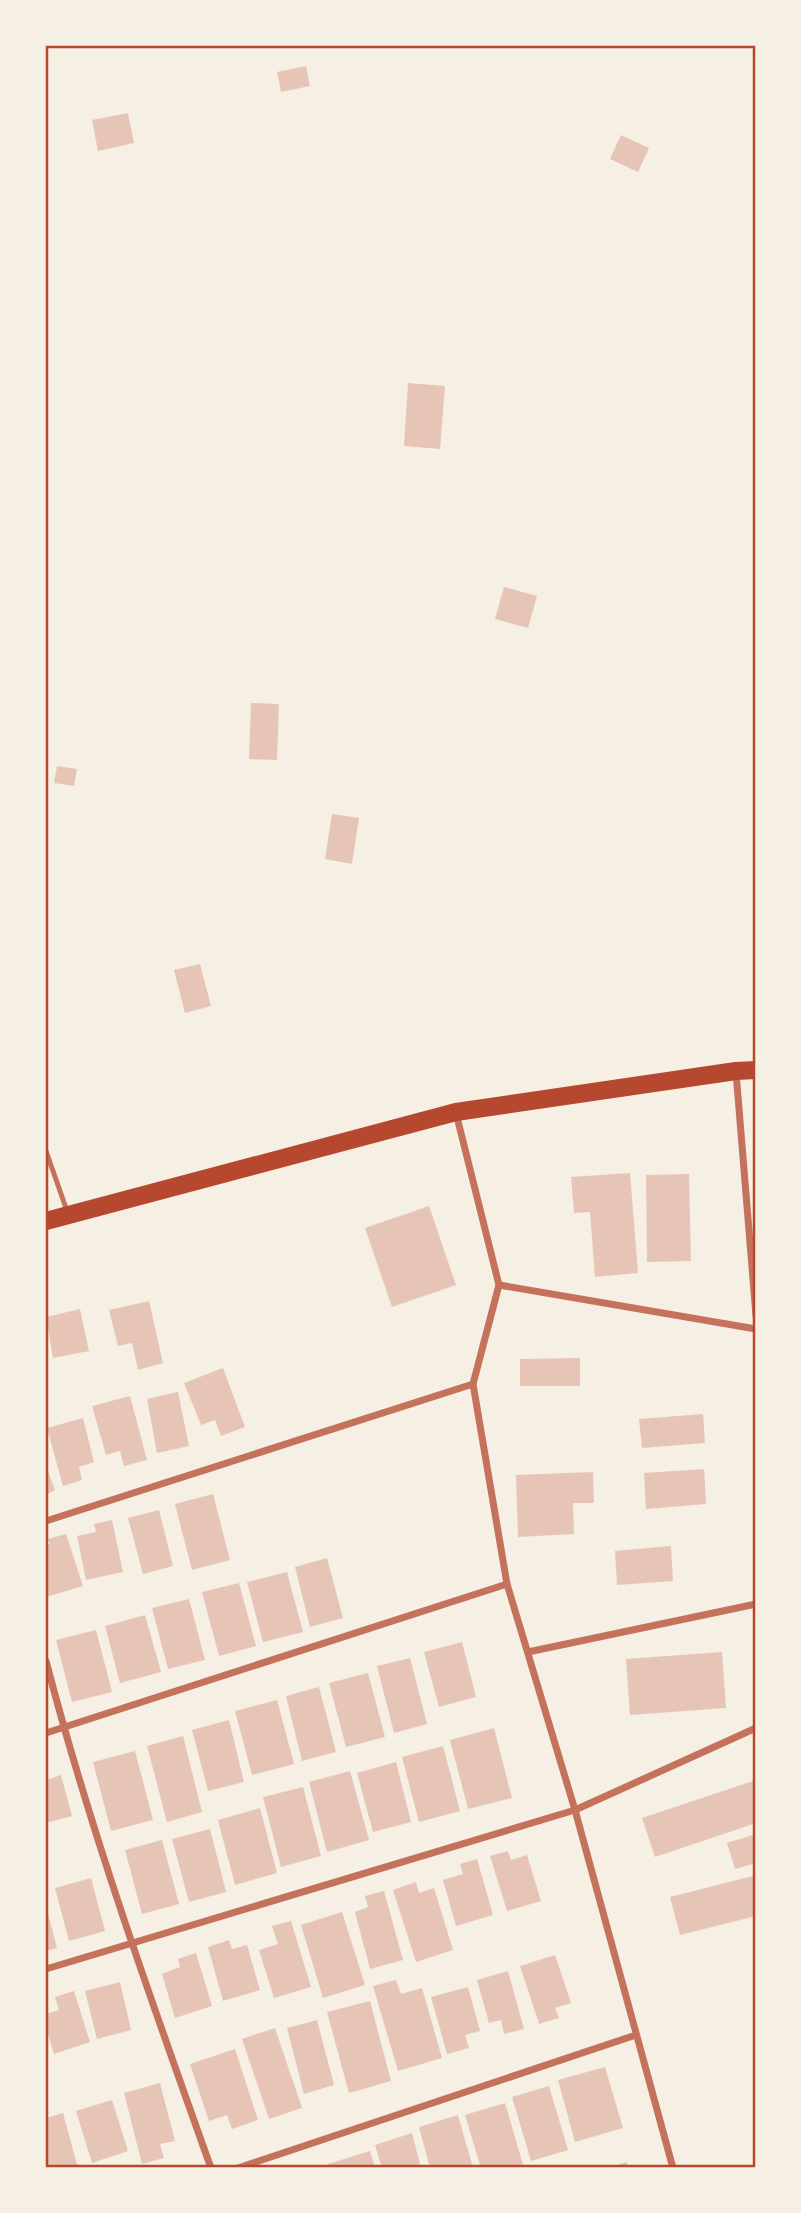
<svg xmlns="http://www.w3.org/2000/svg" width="801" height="2213" font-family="Quicksand,sans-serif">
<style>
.building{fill:#e6c5b7}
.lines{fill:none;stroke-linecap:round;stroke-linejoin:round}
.service{stroke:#c5725c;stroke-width:5}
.minor{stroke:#c5725c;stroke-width:7}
.primary{stroke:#b5482f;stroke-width:18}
.neatline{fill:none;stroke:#b5482f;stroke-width:2.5}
</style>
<rect width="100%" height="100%" fill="#f6efe4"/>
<!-- building -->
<g class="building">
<path d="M 306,66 L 310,86 L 281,92 L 277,72 Z"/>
<path d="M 128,113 L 134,143 L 98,151 L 92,120 Z"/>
<path d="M 621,135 L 649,148 L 638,172 L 610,159 Z"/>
<path d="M 408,383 L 445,386 L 440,449 L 404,446 Z"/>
<path d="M 504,587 L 537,596 L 528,628 L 495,619 Z"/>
<path d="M 251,703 L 279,704 L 277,760 L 249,759 Z"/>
<path d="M 57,766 L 77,769 L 74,786 L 54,783 Z"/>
<path d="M 332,814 L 359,818 L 352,864 L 325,859 Z"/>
<path d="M 200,964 L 211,1006 L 185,1013 L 174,970 Z"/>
<path d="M 630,1173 L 638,1273 L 595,1277 L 590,1212 L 574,1213 L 571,1177 Z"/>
<path d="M 689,1174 L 691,1261 L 647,1262 L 646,1175 Z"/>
<path d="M 429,1206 L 456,1285 L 392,1307 L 365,1228 Z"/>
<path d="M 149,1301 L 163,1363 L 138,1370 L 132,1343 L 118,1346 L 109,1310 Z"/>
<path d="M 80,1309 L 89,1351 L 53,1358 L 46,1317 Z"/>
<path d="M 580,1358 L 580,1386 L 520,1386 L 520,1359 Z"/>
<path d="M 223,1368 L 245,1427 L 221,1436 L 215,1420 L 201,1425 L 184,1383 Z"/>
<path d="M 178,1392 L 189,1446 L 157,1453 L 147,1399 Z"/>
<path d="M 130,1396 L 147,1460 L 124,1466 L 120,1451 L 106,1455 L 92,1406 Z"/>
<path d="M 703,1414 L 705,1443 L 642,1448 L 639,1419 Z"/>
<path d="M 83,1418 L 94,1462 L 79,1467 L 82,1480 L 63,1486 L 47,1428 Z"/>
<path d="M 46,1466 L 55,1490 L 46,1495 Z"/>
<path d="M 704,1469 L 706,1504 L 646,1509 L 644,1473 Z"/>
<path d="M 593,1472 L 594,1503 L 573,1503 L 574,1534 L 518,1537 L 516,1475 Z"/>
<path d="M 213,1494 L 230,1560 L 192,1570 L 175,1504 Z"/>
<path d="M 159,1510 L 173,1566 L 143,1574 L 128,1518 Z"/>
<path d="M 112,1520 L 123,1572 L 86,1580 L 77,1536 L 96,1532 L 94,1524 Z"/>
<path d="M 66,1534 L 83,1586 L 46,1597 L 46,1545 L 50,1544 L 48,1539 Z"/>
<path d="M 671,1546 L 673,1581 L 617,1585 L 615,1551 Z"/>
<path d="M 327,1558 L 343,1618 L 310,1627 L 295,1567 Z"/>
<path d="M 287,1572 L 303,1632 L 263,1642 L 247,1582 Z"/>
<path d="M 239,1583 L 256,1646 L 219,1656 L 202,1592 Z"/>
<path d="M 189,1599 L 205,1660 L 168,1669 L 152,1608 Z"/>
<path d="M 145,1615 L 161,1672 L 120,1683 L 105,1626 Z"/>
<path d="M 96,1630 L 112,1692 L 72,1702 L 56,1640 Z"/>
<path d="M 462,1642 L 476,1697 L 439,1707 L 424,1652 Z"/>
<path d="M 722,1652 L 726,1708 L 630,1715 L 626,1659 Z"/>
<path d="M 410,1658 L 427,1724 L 394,1733 L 377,1666 Z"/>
<path d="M 368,1673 L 385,1737 L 346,1747 L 329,1683 Z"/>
<path d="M 319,1687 L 336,1752 L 302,1761 L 286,1696 Z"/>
<path d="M 277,1700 L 294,1764 L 252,1775 L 235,1711 Z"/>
<path d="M 229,1720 L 244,1782 L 208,1791 L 192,1730 Z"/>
<path d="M 494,1728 L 512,1798 L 468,1809 L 450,1740 Z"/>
<path d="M 183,1736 L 202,1812 L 167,1822 L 147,1746 Z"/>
<path d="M 443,1746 L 460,1811 L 419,1822 L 402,1757 Z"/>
<path d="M 135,1751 L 153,1820 L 111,1831 L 93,1762 Z"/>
<path d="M 396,1762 L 411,1822 L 373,1832 L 357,1773 Z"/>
<path d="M 350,1771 L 369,1840 L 327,1852 L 309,1782 Z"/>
<path d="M 61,1775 L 72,1816 L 46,1823 L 46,1780 Z"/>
<path d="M 756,1780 L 756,1823 L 655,1857 L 642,1818 Z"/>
<path d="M 303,1787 L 321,1856 L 281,1867 L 263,1797 Z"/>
<path d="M 260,1808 L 277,1873 L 235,1885 L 218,1820 Z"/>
<path d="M 210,1829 L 226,1892 L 189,1902 L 172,1839 Z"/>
<path d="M 756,1834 L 756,1863 L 735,1869 L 727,1843 Z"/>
<path d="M 162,1840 L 179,1904 L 142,1914 L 125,1850 Z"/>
<path d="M 508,1851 L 511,1860 L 527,1855 L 541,1901 L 507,1911 L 490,1856 Z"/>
<path d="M 477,1859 L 493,1915 L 456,1926 L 443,1880 L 463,1874 L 460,1864 Z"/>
<path d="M 753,1876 L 756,1887 L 756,1916 L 680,1935 L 670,1897 Z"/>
<path d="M 91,1878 L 105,1931 L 69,1941 L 55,1888 Z"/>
<path d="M 416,1882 L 419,1893 L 434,1888 L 453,1950 L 416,1962 L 393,1890 Z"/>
<path d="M 384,1891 L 403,1960 L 370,1969 L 355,1912 L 368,1907 L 365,1896 Z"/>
<path d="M 46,1906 L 57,1948 L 46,1951 Z"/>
<path d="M 342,1912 L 365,1985 L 323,1998 L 301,1925 Z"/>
<path d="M 291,1921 L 311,1987 L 274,1998 L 259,1950 L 278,1944 L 272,1926 Z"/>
<path d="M 229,1940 L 232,1949 L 247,1945 L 260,1990 L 223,2001 L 208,1947 Z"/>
<path d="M 196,1953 L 212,2006 L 175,2018 L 162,1974 L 180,1967 L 178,1959 Z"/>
<path d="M 555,1955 L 571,2003 L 555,2008 L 559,2018 L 539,2024 L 520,1966 Z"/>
<path d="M 508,1971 L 524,2029 L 504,2034 L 501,2020 L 489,2023 L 477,1980 Z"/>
<path d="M 396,1980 L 401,1994 L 422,1988 L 442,2058 L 398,2071 L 373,1986 Z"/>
<path d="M 120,1982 L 131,2030 L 97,2039 L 85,1991 Z"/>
<path d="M 468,1987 L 480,2031 L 465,2035 L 469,2048 L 447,2054 L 431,1997 Z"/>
<path d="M 74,1991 L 90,2042 L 54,2054 L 46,2027 L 46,2014 L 59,2010 L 55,1997 Z"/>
<path d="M 370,2001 L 391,2081 L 349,2093 L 327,2012 Z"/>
<path d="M 317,2020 L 334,2085 L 304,2094 L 287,2028 Z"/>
<path d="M 275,2028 L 302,2108 L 269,2119 L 242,2039 Z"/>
<path d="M 235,2049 L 258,2120 L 232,2129 L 227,2115 L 209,2121 L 190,2064 Z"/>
<path d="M 605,2067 L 623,2128 L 575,2142 L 558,2080 Z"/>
<path d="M 160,2083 L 175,2141 L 160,2144 L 164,2158 L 142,2164 L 124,2093 Z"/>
<path d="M 549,2086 L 568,2150 L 531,2161 L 512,2097 Z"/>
<path d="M 112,2100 L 128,2151 L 92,2163 L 76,2111 Z"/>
<path d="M 505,2103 L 524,2168 L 481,2168 L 465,2115 Z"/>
<path d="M 63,2113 L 78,2168 L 46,2168 L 46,2118 Z"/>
<path d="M 458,2115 L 473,2168 L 430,2168 L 419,2127 Z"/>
<path d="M 412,2133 L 421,2168 L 382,2168 L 375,2145 Z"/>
<path d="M 370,2151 L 375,2168 L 329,2168 L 328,2164 Z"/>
<path d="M 627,2162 L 628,2168 L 609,2168 L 609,2167 Z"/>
</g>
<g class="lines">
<!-- service -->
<path class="service" d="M 46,1151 L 67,1211"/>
<!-- minor -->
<g class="minor">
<path d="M 736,1072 L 756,1316"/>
<path d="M 456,1113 L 499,1285 L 473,1384 L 507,1584 L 575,1810 L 673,2168"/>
<path d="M 499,1285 L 756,1329"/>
<path d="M 46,1521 L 473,1384"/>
<path d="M 528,1652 L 756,1604"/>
<path d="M 46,1661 C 91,1833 151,2000 211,2168"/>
<path d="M 46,1733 L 507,1584"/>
<path d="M 46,1969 L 575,1810 L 756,1728"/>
<path d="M 238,2168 L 636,2035"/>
</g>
<!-- primary -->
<path class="primary" d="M 46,1221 L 456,1112 L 736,1071 L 756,1070"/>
</g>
<!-- border -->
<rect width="801" height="2213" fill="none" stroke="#f6efe4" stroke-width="94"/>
<rect x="47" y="47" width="707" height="2119" class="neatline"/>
</svg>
